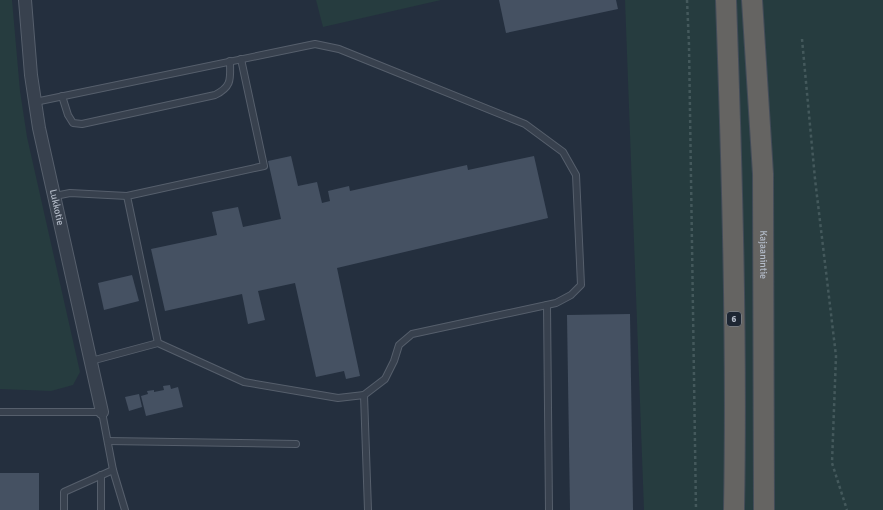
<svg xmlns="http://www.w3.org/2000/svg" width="883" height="510" font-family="Signika,sans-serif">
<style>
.green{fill:#263c3f}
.building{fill:#455162}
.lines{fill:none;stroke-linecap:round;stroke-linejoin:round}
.service-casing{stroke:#565f6c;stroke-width:8}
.minor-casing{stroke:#565f6c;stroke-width:14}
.trunk-casing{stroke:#434c59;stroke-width:22}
.path{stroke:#44595c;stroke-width:2.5;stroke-dasharray:3 3;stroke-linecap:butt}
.service{stroke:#38414e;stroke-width:6}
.minor{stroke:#38414e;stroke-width:12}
.trunk{stroke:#656462;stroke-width:20}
.labels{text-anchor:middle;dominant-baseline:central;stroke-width:3;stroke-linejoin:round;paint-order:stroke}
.shield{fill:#1d2633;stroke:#878f9c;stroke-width:1}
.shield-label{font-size:9px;font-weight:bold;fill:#b4bcc9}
.street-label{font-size:10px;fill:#b4bcc9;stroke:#1d2633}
</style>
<rect width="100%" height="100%" fill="#242f3e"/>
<!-- green -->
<g class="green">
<path d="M 0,0 L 12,0 L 20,91 L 27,137 L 80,372 L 73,385 L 51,391 L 0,389 Z"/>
<path d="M 316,0 L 441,0 L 323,27 Z"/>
<path d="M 625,0 L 883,0 L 883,510 L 644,510 Z"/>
</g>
<!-- building -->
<g class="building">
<path d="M 499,0 L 616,0 L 618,9 L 506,33 Z"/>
<path d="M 291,156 L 298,186 L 317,182 L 322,203 L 330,201 L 328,191 L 349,186 L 350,191 L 467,165 L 468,170 L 534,156 L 548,218 L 337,268 L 360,376 L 346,379 L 344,371 L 316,377 L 295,283 L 258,291 L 265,320 L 248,324 L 242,294 L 165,311 L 151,249 L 217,235 L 212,212 L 238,207 L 243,227 L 281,219 L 268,161 Z"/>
<path d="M 132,275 L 139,301 L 104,310 L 98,283 Z"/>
<path d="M 630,314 L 633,510 L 570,510 L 567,315 Z"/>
<path d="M 170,385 L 171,389 L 178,387 L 183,407 L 146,416 L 141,396 L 148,394 L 147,391 L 154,390 L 154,392 L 164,390 L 163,386 Z"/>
<path d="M 139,394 L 142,407 L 129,411 L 125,397 Z"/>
<rect x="0" y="473" width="39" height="37"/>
</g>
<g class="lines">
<defs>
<g id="service">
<path d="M 62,96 L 68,115 L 73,123 L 82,124 L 215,95 C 233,86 230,78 230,61"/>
<path d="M 35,102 L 315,44 L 339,49 L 525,124 L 563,152 L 576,175 L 581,285 L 571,295 L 556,303 L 412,334 L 399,345 L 394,361 L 385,379 L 364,395 L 338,398 L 244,382 L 158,343 L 91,361"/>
<path d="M 55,196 L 70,193 L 127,196"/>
<path d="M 547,305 L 549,510"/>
<path d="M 158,343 L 127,196 L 264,166 L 241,59"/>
<path d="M 364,395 L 368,510"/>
<path d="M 0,412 L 102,412 L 113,470 L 125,510"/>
<path d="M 108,441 L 296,444"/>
<path d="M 64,510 L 64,492 L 113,470"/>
<path d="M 101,510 L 101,475"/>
</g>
<g id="minor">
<path id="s1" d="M 25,0 L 31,75 L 39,128 L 102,412"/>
</g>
<g id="trunk">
<path d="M 726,0 C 732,170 737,340 734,510"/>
<path id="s2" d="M 752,0 L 763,174 L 764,510"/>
</g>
</defs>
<!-- service casing -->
<use href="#service" class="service-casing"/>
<!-- minor casing -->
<use href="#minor" class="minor-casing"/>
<!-- trunk casing -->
<use href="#trunk" class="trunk-casing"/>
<!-- path -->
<g class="path">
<path d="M 687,0 L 689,45 L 696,510"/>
<path d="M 802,39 L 815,179 L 836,356 L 832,463 L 847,510"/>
</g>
<!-- service -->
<use href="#service" class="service"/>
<!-- minor -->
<use href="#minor" class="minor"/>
<!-- trunk -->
<use href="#trunk" class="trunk"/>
</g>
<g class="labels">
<!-- shield labels -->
<rect class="shield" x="727" y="312" width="14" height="14" rx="3"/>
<g class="shield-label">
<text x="734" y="319">6</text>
</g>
<!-- street labels -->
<g class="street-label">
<text stroke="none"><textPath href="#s1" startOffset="210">Lukkotie</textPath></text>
<text stroke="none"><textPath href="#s2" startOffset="255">Kajaanintie</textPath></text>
</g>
</g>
</svg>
